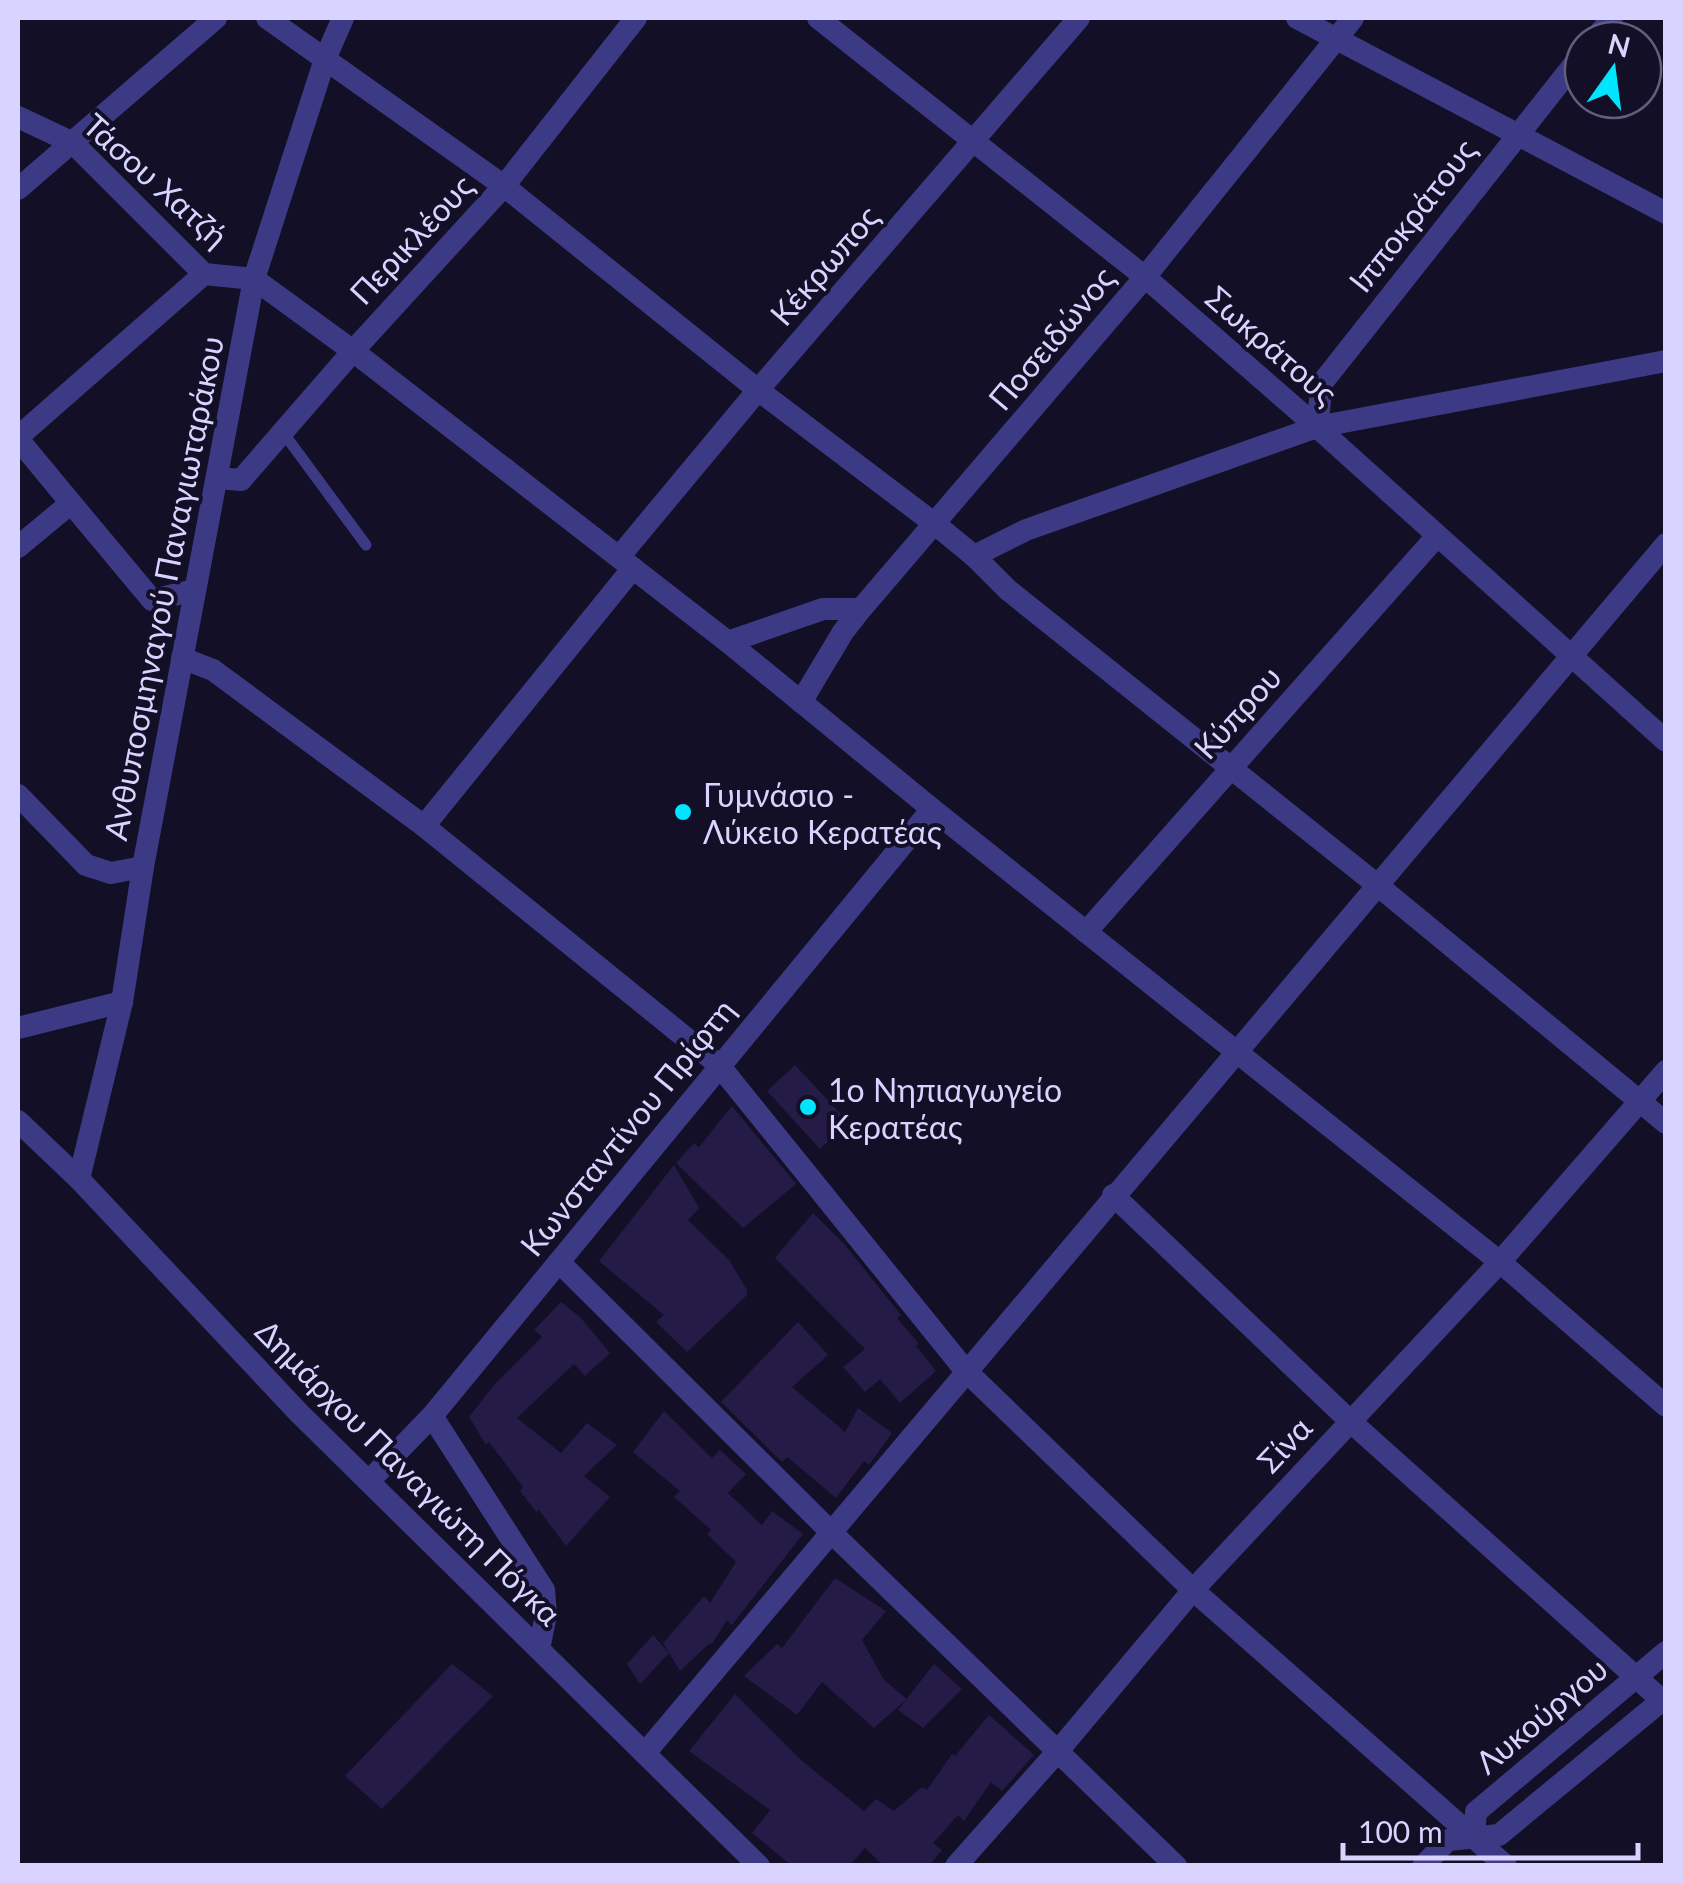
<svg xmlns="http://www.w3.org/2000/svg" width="1683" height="1883" font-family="Lato,sans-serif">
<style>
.building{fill:#241b47}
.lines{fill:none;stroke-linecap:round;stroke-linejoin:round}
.service{stroke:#3d3a85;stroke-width:11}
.minor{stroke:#3d3a85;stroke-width:22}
.poi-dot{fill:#00e5ff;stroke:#130f26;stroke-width:4}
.labels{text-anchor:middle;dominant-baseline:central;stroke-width:8;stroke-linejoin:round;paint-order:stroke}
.street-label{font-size:32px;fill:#d9d4ff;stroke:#130f26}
.poi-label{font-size:32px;fill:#d9d4ff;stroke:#130f26;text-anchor:start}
</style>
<rect width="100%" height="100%" fill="#130f26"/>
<!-- building -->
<g class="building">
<path d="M 795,1065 L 849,1123 L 820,1149 L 767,1091 Z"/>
<path d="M 732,1106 L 796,1184 L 743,1228 L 676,1163 L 694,1143 L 699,1147 Z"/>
<path d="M 674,1165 L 699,1208 L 688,1220 L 729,1260 L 747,1290 L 747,1295 L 687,1352 L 656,1322 L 664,1315 L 599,1261 Z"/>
<path d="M 813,1213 L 844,1244 L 901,1315 L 897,1318 L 919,1344 L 916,1346 L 936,1371 L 900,1403 L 880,1379 L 865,1392 L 843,1367 L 865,1349 L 775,1258 Z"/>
<path d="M 561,1302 L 581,1318 L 610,1353 L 585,1376 L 574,1364 L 517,1418 L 561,1453 L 587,1423 L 617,1445 L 584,1476 L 610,1497 L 566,1546 L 539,1510 L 536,1512 L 520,1491 L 523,1487 L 489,1442 L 486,1445 L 469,1417 L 495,1384 L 542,1337 L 534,1330 Z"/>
<path d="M 798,1322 L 828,1355 L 792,1387 L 845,1432 L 858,1408 L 892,1433 L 869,1465 L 864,1461 L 836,1498 L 787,1457 L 782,1462 L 721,1402 Z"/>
<path d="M 664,1411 L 712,1458 L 720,1450 L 746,1474 L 728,1493 L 762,1525 L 772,1511 L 803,1534 L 732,1625 L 727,1620 L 712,1644 L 710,1643 L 680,1671 L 663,1643 L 704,1596 L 710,1603 L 736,1562 L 707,1534 L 711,1530 L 674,1497 L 680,1491 L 633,1452 Z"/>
<path d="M 835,1578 L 886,1611 L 862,1640 L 884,1680 L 907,1699 L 874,1728 L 822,1682 L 797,1715 L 744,1676 L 777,1644 L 782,1648 Z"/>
<path d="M 653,1635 L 669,1653 L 640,1684 L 627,1664 Z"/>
<path d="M 452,1664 L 493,1696 L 382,1809 L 345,1776 Z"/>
<path d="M 934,1664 L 962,1689 L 923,1728 L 898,1710 Z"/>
<path d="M 735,1694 L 801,1760 L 864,1811 L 876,1799 L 894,1811 L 922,1787 L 927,1790 L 952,1754 L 955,1756 L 989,1715 L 1034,1755 L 1002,1791 L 991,1782 L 964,1821 L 958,1815 L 933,1843 L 942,1850 L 929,1866 L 884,1866 L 865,1848 L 849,1866 L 792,1866 L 752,1833 L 770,1810 L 689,1751 Z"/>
</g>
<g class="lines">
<!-- service -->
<path class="service" d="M 282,431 L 366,545"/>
<!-- minor -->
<g class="minor">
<path d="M 267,18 L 504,186 L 758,390 L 935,524 L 974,556 L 1008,590 L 1376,884 L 1666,1123"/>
<path d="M 818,18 L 1145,277 L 1317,427 L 1666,741"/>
<path d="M 1297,18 L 1666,213"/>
<path d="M 1594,40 L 1612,18"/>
<path d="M 18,117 L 73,143 L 204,274 L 254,279"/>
<path d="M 18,189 L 216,18"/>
<path d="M 254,279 L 353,351 L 728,642 L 932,809 L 1500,1262 L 1666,1406"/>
<path d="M 1317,427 L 1322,383 L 1583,53"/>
<path d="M 18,437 L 204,274"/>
<path d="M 18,439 L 71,503"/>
<path d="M 218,478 L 241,480 L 353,351 L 504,186 L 636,18"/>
<path d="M 18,547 L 71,503 L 152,600 L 195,590"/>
<path d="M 974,556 L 1026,530 L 1317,427 L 1666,361"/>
<path d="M 619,557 L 758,390 L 1079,18"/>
<path d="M 728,642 L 823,609 L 861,609"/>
<path d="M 182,658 L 213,670 L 424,826 L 718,1064 L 965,1370 L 1193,1590 L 1506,1866"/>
<path d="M 801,702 L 843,632 L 861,609 L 1145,277 L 1353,18"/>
<path d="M 18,795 L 86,865 L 111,873 L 143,867"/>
<path d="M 424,826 L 633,568"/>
<path d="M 1086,932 L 1437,536"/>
<path d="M 18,1028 L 122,1002"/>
<path d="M 18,1121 L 79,1179 L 299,1413 L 759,1866"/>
<path d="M 79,1179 L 122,1002 L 143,867 L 254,279 L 325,59 L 343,18"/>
<path d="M 1113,1195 L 1350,1421 L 1666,1704"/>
<path d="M 559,1262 L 831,1532 L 1176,1866"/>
<path d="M 432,1416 L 544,1590 L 546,1615 L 539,1649"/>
<path d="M 369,1481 L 432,1416 L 932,809"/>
<path d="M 645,1753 L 1666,544"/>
<path d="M 1474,1836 L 1476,1812 L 1666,1652"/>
<path d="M 956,1866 L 1058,1751 L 1193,1590 L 1500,1262 L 1666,1071"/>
<path d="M 1423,1866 L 1448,1840 L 1499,1835 L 1666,1697"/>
</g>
</g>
<!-- markers -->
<g class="poi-dot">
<circle cx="683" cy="812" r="10"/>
<circle cx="808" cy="1107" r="10"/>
</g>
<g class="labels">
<!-- street labels -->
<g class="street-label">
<text transform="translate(156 180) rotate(42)">Τάσου Χατζή</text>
<text transform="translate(1412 215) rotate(-52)">Ιπποκράτους</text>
<text transform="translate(411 239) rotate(-47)">Περικλέους</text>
<text transform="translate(824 265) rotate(-49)">Κέκρωπος</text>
<text transform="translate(1051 338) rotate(-50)">Ποσειδώνος</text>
<text transform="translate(1272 345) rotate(41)">Σωκράτους</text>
<text transform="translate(163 588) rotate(-79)">Ανθυποσμηναγού Παναγιωταράκου</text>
<text transform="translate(1237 712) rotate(-48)">Κύπρου</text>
<text transform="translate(627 1127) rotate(-51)">Κωνσταντίνου Πρίφτη</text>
<text transform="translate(1284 1444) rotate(-47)">Σίνα</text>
<text transform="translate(409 1472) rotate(45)">Δημάρχου Παναγιώτη Πόγκα</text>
<text transform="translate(1541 1715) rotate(-40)">Λυκούργου</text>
</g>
<!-- poi labels -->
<g class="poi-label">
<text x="703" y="794">Γυμνάσιο -<tspan x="703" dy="37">Λύκειο Κερατέας</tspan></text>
<text x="828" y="1089">1ο Νηπιαγωγείο<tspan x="828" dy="37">Κερατέας</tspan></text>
</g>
</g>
<!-- border -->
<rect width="1683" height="1883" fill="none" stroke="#d9d4ff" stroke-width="40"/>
<!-- north arrow -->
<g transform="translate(1613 70) rotate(14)"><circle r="48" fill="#130f26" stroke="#625e7d" stroke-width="2.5"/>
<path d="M0-8L18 38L0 25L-18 38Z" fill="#00e5ff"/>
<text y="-15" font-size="28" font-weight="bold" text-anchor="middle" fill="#d9d4ff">N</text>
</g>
<!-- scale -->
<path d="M1343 1843v15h295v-15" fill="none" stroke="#d9d4ff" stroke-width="5"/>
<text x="1358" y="1843" font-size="30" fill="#d9d4ff" stroke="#130f26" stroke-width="8" paint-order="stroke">100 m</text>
</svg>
